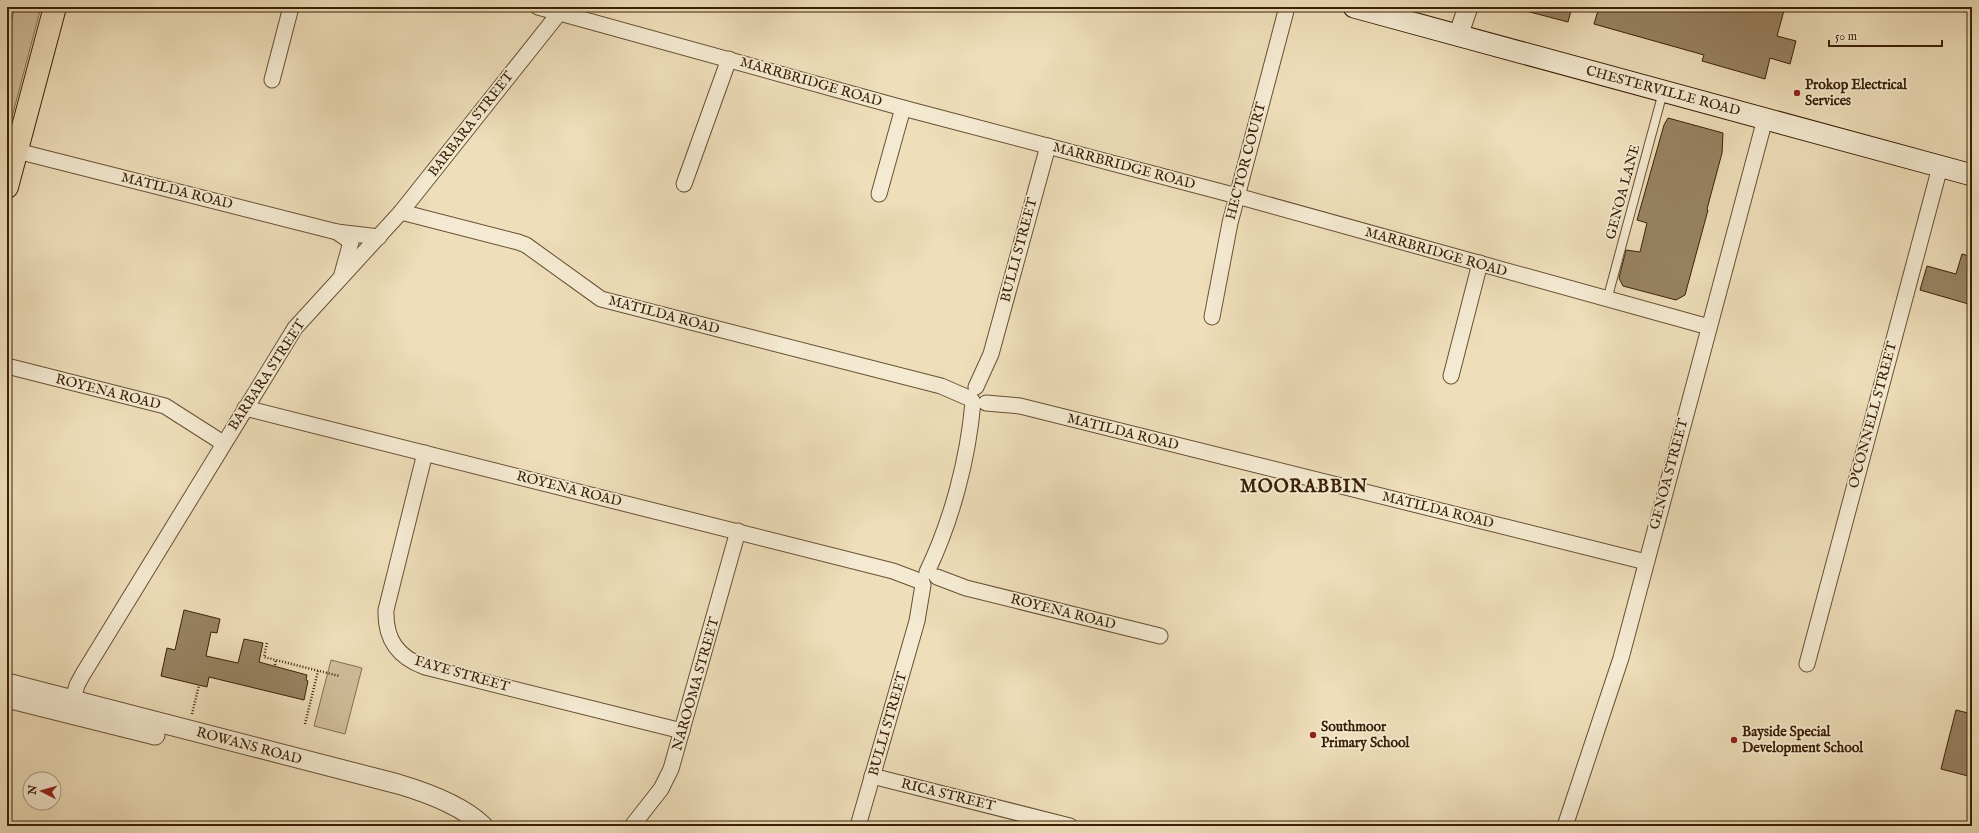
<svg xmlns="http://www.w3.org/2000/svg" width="1979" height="833" font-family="'IM FELL English',serif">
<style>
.green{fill:#d0be9a;stroke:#866f50}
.building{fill:#988363;stroke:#3b2005}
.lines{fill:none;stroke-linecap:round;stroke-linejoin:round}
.service-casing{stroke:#685032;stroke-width:10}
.minor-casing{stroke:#685032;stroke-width:17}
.tertiary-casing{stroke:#685032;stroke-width:21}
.secondary-casing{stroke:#3b2005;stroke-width:23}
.trunk-casing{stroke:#3b2005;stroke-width:24}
.path{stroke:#3b2005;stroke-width:2.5;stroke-dasharray:1 2;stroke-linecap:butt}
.service{stroke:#f4ead2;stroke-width:8}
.minor{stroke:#f4ead2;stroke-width:15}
.tertiary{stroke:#f4ead2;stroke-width:19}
.secondary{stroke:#f4ead2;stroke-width:21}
.trunk{stroke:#eedeb9;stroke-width:22}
.poi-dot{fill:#8f2418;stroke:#f4ead2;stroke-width:1.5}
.labels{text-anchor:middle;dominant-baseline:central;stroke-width:3.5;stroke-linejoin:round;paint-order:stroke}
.street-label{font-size:14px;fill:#3b2005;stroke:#f4ead2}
.poi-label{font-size:14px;font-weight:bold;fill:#3b2005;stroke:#f4ead2;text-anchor:start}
.district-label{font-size:18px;font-weight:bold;letter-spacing:1px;fill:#3b2005;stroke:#f4ead2}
</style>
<rect width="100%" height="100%" fill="#eedeb9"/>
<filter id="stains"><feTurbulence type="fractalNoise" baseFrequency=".005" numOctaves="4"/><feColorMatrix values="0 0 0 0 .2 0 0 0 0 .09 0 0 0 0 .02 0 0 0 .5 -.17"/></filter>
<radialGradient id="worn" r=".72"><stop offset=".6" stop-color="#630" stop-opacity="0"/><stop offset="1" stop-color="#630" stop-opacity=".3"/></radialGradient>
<!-- green -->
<g class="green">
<path d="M 15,7 L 41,7 L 7,136 L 7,38 Z"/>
<path d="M 331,660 L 362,668 L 345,734 L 314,726 Z"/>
</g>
<!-- building -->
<g class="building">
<path d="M 1527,7 L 1572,7 L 1568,22 L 1526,11 Z"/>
<path d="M 1599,7 L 1785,7 L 1777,36 L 1796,41 L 1790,64 L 1770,58 L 1765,79 L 1702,61 L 1704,55 L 1594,24 Z"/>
<path d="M 1668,118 L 1723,133 L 1722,153 L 1707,209 L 1708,210 L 1685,295 L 1676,300 L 1623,286 L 1619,278 L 1626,250 L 1640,252 L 1647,223 L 1637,220 L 1664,125 Z"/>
<path d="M 1962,254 L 1972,257 L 1972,305 L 1920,290 L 1927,266 L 1956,274 Z"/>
<path d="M 184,610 L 220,619 L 217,633 L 211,632 L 206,656 L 238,663 L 244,639 L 263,643 L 259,662 L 307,675 L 306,680 L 308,681 L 304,700 L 209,677 L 207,687 L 161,676 L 167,648 L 175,650 Z"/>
<path d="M 1956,710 L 1972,714 L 1972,777 L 1941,769 Z"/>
</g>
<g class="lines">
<defs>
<path id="service" d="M 1607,300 L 1663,92"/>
<g id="minor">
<path d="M 538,7 L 903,108 L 1237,196 L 1709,327"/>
<path d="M 272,80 L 291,7"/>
<path d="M 17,151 L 337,232 L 379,237"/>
<path d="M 684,184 L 729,59"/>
<path d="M 879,194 L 903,108"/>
<path d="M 401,212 L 518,242 L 526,245 L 601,299 L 941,386 L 971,399"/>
<path d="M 337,232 L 351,242 L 342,274"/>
<path d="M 1212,317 L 1230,223 L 1287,7"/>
<path d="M 7,366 L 165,406 L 223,443"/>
<path d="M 1451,376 L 1480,263"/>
<path d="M 976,387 L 991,354 L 1048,146"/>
<path d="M 986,403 L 1020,406 L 1646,562"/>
<path d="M 245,408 L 893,571 L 922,582"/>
<path d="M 425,453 L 386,610 C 385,639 397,657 425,667 L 682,731"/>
<path d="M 927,572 C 952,520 968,459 973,402"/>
<path d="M 937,577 L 966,588 L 1160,636"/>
<path d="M 1807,664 L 1940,167"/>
<path d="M 78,710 L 73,700 L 77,685 L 83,674 L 295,328 L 401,212 L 564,7"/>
<path d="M 872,776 L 1070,826"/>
<path d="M 632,826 L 661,789 L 671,769 L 738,531"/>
<path d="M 858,826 L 917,621 L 923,585"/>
<path d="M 1565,826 L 1621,658 L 1765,119"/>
</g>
<g id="tertiary">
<path d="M 1458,36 L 1468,7"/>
<path d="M 7,683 L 398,784 C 425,792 463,806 483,826"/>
<path d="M 7,698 L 155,735"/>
</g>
<path id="secondary" d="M 1354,7 L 1972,175"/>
<path id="trunk" d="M 7,187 L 55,7"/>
</defs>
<!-- service casing -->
<use href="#service" class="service-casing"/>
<!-- minor casing -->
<use href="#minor" class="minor-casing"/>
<!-- tertiary casing -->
<use href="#tertiary" class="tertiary-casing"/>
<!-- secondary casing -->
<use href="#secondary" class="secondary-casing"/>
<!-- trunk casing -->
<use href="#trunk" class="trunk-casing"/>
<!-- path -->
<g class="path">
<path d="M 267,643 L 264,657 L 339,676"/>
<path d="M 275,665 L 276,660"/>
<path d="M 192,714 L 199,685"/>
<path d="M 305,724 L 318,671"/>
</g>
<!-- service -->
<use href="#service" class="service"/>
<!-- minor -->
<use href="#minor" class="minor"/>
<!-- tertiary -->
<use href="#tertiary" class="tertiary"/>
<!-- secondary -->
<use href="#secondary" class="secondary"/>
<!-- trunk -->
<use href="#trunk" class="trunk"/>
</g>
<!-- markers -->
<g class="poi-dot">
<circle cx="1797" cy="93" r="4"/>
<circle cx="1313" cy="735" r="4"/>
<circle cx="1734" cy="740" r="4"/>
</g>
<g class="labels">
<!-- street labels -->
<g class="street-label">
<text transform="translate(811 82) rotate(16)">MARRBRIDGE ROAD</text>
<text transform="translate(1663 91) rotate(15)">CHESTERVILLE ROAD</text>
<text transform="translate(471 124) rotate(-52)">BARBARA STREET</text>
<text transform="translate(1246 161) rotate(-75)">HECTOR COURT</text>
<text transform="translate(1124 166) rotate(15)">MARRBRIDGE ROAD</text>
<text transform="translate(177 191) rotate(14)">MATILDA ROAD</text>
<text transform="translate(1623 192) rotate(-75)">GENOA LANE</text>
<text transform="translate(1019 250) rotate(-75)">BULLI STREET</text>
<text transform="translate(1436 252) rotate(16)">MARRBRIDGE ROAD</text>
<text transform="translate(664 315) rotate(15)">MATILDA ROAD</text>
<text transform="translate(267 375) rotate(-57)">BARBARA STREET</text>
<text transform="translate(108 392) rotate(14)">ROYENA ROAD</text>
<text transform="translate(1873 415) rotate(-75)">O'CONNELL STREET</text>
<text transform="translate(1123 432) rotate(14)">MATILDA ROAD</text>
<text transform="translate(1669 474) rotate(-75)">GENOA STREET</text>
<text transform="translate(569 489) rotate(14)">ROYENA ROAD</text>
<text transform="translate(1438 510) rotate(14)">MATILDA ROAD</text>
<text transform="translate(1063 612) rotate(14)">ROYENA ROAD</text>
<text transform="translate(462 674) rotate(16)">FAYE STREET</text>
<text transform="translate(696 684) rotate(-74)">NAROOMA STREET</text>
<text transform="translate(888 724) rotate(-74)">BULLI STREET</text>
<text transform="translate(249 746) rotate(15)">ROWANS ROAD</text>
<text transform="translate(948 795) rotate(14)">RICA STREET</text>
</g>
<!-- poi labels -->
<g class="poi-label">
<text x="1805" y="85">Prokop Electrical<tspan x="1805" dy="16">Services</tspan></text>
<text x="1321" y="727">Southmoor<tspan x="1321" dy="16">Primary School</tspan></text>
<text x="1742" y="732">Bayside Special<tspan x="1742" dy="16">Development School</tspan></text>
</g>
<!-- district labels -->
<g class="district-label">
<text x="1304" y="487">MOORABBIN</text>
</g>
</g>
<!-- margin -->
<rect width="1979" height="833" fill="none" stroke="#eedeb9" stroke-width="24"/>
<rect x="8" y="8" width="1963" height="817" fill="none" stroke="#3b2005" stroke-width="2"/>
<rect x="12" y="12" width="1955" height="809" fill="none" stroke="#3b2005"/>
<!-- north arrow -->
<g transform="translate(42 791) rotate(276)"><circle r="19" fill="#f4ead2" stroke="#aa9980"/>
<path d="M0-3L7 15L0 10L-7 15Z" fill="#8f2418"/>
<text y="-6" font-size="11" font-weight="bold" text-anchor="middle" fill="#3b2005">N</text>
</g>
<!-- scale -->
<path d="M1829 40v6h113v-6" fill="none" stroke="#3b2005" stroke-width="2"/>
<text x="1835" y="40" font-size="12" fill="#3b2005" stroke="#f4ead2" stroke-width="3" paint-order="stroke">50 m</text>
<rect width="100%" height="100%" filter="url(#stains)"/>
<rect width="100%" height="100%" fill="url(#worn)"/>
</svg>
